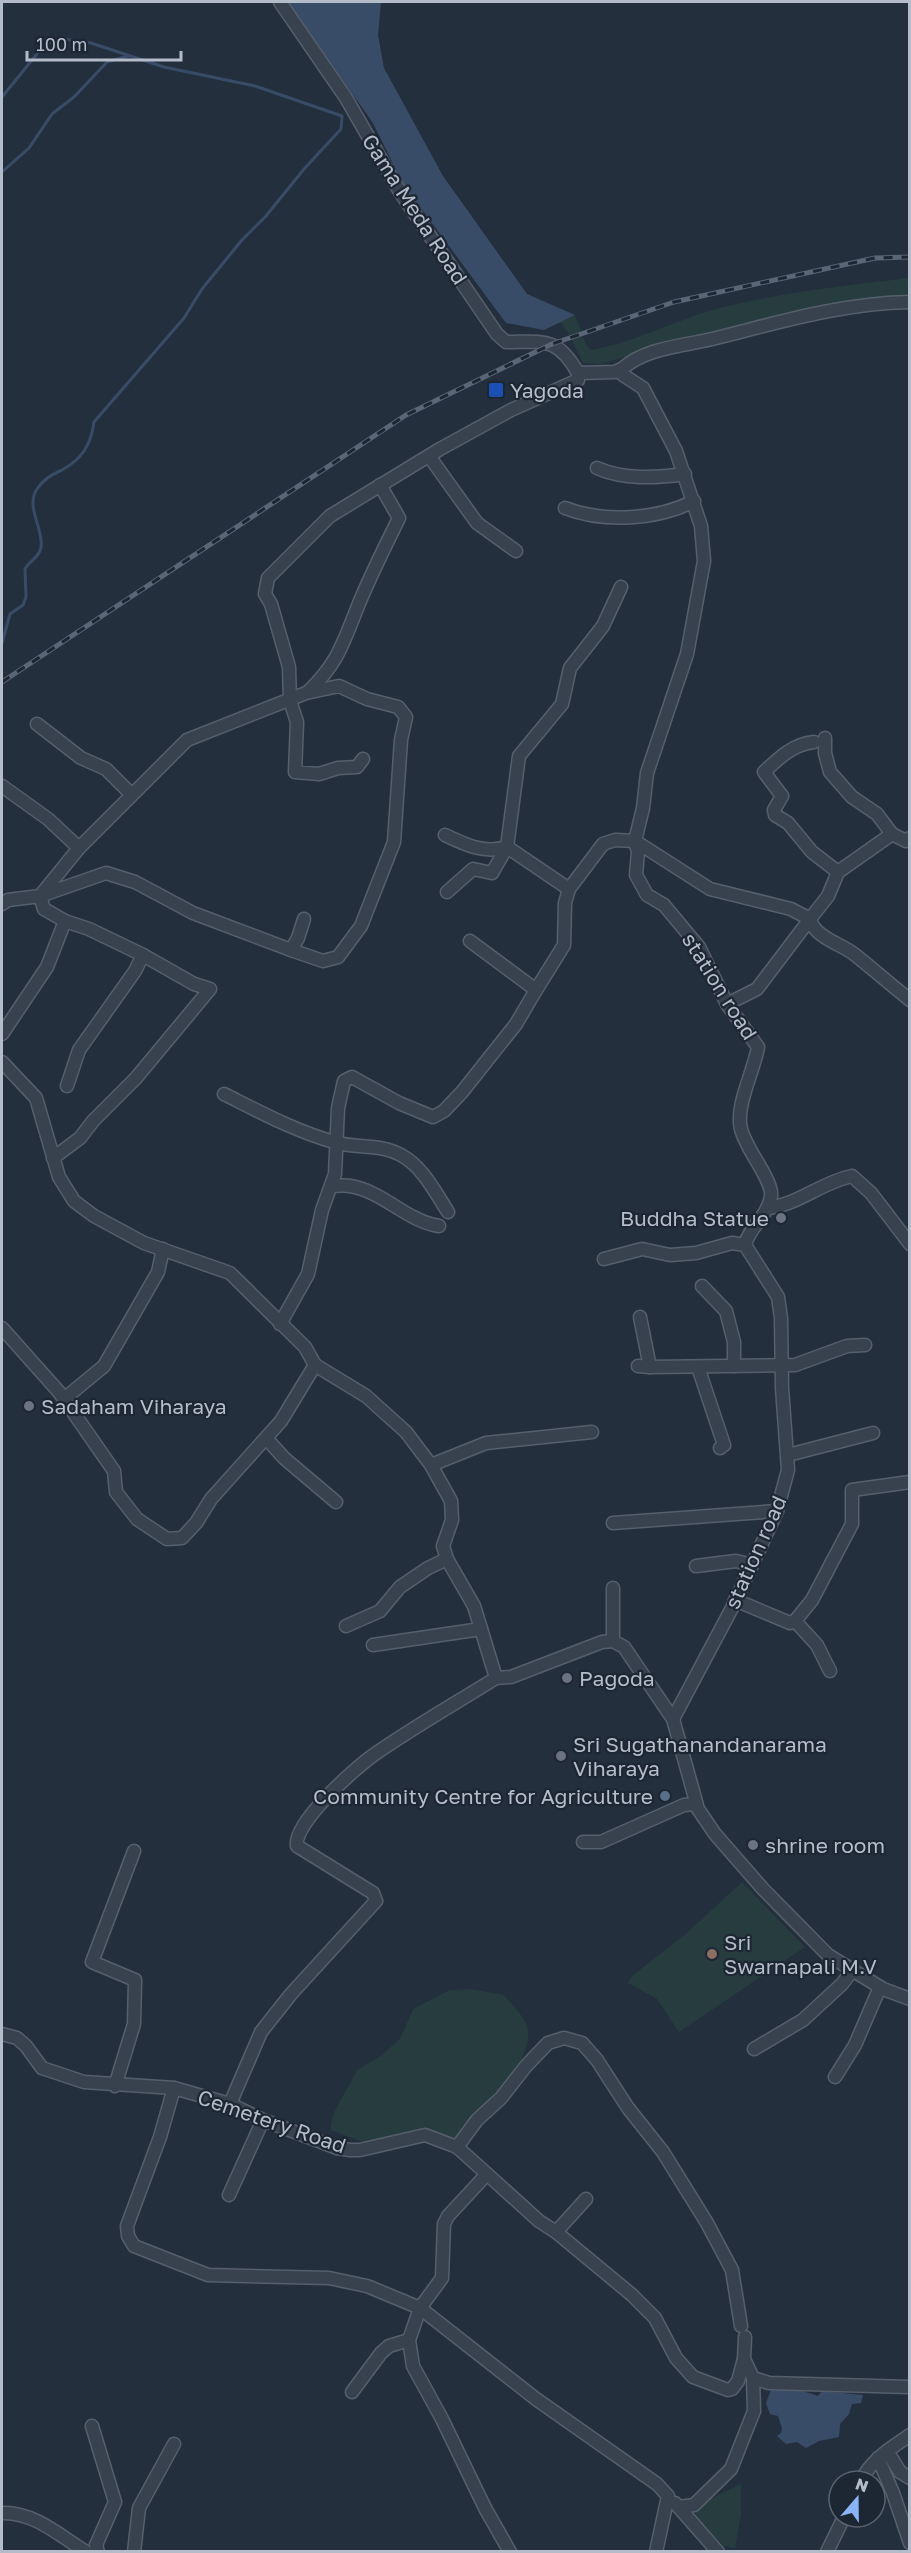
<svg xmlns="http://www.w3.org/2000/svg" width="911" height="2553" font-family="'Golos Text',sans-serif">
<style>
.green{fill:#263c3f}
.water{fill:#394c67}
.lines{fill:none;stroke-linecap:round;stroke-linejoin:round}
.stream{stroke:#394c67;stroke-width:3}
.minor-casing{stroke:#565f6c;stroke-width:15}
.minor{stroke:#38414e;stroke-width:12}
.rail-casing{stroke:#5a6575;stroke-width:5}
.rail{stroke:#1d2633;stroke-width:3;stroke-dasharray:9;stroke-linecap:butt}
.transit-dot{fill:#1a4fb4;stroke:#1d2633;stroke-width:2}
.worship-dot{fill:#6b7280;stroke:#1d2633;stroke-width:2}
.service-dot{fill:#5c6f8a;stroke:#1d2633;stroke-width:2}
.education-dot{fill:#8d6e63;stroke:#1d2633;stroke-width:2}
.labels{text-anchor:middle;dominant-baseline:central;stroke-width:4.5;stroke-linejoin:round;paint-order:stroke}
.street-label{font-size:21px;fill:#b4bcc9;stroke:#1d2633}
.poi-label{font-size:21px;fill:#b4bcc9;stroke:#1d2633;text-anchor:start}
</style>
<rect width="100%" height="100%" fill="#242f3e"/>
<!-- green -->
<g class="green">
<path d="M 909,278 L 909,296 C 845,298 784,314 722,332 L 708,332 L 601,364 L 583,363 L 568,332 L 560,322 L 575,315 L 586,345 L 591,350 C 632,343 670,323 709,311 C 775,293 842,286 909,278 Z"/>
<path d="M 742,1882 L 805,1947 L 679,2032 L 657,1999 L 628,1983 L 632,1976 L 688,1932 Z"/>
<path d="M 471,1989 L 504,1995 C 511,2004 524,2016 527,2026 C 538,2059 477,2116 456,2138 L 413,2132 L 365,2143 L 331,2130 C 330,2110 349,2090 356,2071 L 382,2055 L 400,2039 L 413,2009 L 450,1990 Z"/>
<path d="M 741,2484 L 741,2515 L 735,2548 L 724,2546 L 695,2516 L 698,2505 Z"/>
</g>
<!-- water -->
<g class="water">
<path d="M 288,2 L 381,2 L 378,35 L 384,68 L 443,176 L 527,294 L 575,315 L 544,330 L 506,323 L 403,184 L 373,123 Z"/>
<path d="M 796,2389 L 818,2396 L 822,2391 L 863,2395 L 861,2403 L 852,2404 L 849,2414 L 840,2424 L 839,2437 L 819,2441 L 806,2448 L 797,2442 L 786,2444 L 777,2436 L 781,2433 L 782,2428 L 778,2416 L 770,2414 L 766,2403 L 771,2390 Z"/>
</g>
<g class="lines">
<!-- stream -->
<g class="stream">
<path d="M 2,97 L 45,44 L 64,39 L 91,43 L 164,67 L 255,86 L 342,116 L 341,129 L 304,169 L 266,216 L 242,240 L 202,289 L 184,318 L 94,422 C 91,445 82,459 62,470 C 52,475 43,479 37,489 C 25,507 44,529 41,547 C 40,557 30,560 25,569 L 26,597 L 23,605 L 10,614 L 2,643"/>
<path d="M 2,172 L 29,148 L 52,114 L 74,97 L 107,62 L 128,56"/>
</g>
<defs>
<g id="minor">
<path d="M 280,2 L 346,98 L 400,192 L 497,334 L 506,342 C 543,342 557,336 578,373"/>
<path d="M 622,369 C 645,348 682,346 712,339 C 777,323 842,303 910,302"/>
<path d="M 578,373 L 615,372 L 622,369 L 623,375 L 643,388 L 676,451 L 701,526 L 704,561 L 687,654 L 647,773 L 643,808 L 635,841 L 638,852 L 636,875 L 647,895 L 664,905 L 699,947 L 727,1004 L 758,1047 C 754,1071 735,1106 741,1129 C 746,1150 773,1180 771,1196 C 769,1215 749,1227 745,1245 L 778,1297 L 781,1318 L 782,1388 L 788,1470 L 777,1511 L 732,1608 L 673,1719"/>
<path d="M 429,456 L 477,523 L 516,551"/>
<path d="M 597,468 C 624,480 656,478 685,474"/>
<path d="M 565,508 C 604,523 657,520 694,501"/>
<path d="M 308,692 C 338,663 343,643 358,606 C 370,576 385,547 399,518 L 380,485"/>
<path d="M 37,724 L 81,758 L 106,769 L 131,794"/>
<path d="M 825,738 L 825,753 L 830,772 L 852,797 L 877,814 L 892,834"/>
<path d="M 814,742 C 793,744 779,758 764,772 L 782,796 L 774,810 L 775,815 L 788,823 L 812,852 L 838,872 L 828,896 L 810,919 C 814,937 841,944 854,954 C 873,969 891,985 910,1000"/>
<path d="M 363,759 L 357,767 L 338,768 L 319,774 L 295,772 L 297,722 L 290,701 L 289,667 L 271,604 L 265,594 L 268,578 L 330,516 L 440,449 L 511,410 L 578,380 L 578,373"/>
<path d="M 2,786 L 48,819 L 79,848"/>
<path d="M 445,835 C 466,845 484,854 507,847 L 569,889"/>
<path d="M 838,872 L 892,834 L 906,841 L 910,838"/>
<path d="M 447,892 L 473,869 L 492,873 L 507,847 L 519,756 L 562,704 L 570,668 L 603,626 L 621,587"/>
<path d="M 2,904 L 8,900 L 40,896 L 79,848 L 187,740 L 306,693 L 339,686 L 367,699 L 398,707 L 406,717 L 401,740 L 394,842 L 361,926 L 338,957 L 323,961 L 291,950 L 193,913 L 135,882 L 106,873 L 40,896 L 44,909 L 65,921 L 89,929 L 143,955 L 194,984 L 210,989 L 136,1078 L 93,1121 L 80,1138 L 53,1158"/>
<path d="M 470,941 L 536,990"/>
<path d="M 291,950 L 298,938 L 304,919"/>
<path d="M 2,1034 L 47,967 L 65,921"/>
<path d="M 2,1062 L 36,1098 L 59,1177 L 74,1201 L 94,1216 L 144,1243 L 230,1273 L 305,1347 L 315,1365"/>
<path d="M 67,1086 L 79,1050 L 135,971 L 143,955"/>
<path d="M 224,1094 C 260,1112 295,1131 334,1142 C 357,1149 379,1143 401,1155 C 423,1167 435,1192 448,1212"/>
<path d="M 331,1186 C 337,1186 344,1185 350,1186 C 383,1191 406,1221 439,1226"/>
<path d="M 767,1208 C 798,1205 822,1182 852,1176 L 871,1193 L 910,1244"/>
<path d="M 604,1259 L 642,1249 L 670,1255 L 696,1253 L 732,1243 L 745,1245"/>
<path d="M 702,1286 L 726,1311 L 734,1342 L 734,1366"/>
<path d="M 640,1317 L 650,1367"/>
<path d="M 280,1324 L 308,1274 L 322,1210 L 335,1174 L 338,1108 L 344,1081 L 352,1077 L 399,1103 L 433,1117 L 444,1111 L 462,1092 L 516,1024 L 536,990 L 564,945 L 565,903 L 569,889 L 603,844 L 615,840 L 635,841 L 710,889 L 791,909 L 810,919 L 757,989 L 727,1004"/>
<path d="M 2,1328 L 59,1392 L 114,1471 L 116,1492 L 137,1519 L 167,1539 L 182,1538 L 196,1523 L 211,1499 L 281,1421 L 315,1365 L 366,1396 L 406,1432 L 431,1465 L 451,1501 L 452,1520 L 443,1546 L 447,1559 L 474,1606 L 496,1678 L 511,1677 L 602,1642 L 613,1641 L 624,1647 L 673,1719 L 698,1809 L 715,1834 L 763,1889 L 828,1955 L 883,1989 L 910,1999"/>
<path d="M 638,1366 L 650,1367 L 795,1365 L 847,1346 L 865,1345"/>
<path d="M 698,1367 L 724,1445 L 720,1448"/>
<path d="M 64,1399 L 104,1366 L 158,1272 L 163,1249"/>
<path d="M 266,1438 L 284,1458 L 336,1502"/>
<path d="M 788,1455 L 873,1433"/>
<path d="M 431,1465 L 486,1443 L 592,1432"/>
<path d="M 613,1523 L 777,1511"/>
<path d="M 696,1566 L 736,1561 L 752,1565"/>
<path d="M 735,1600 L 790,1623 L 795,1621 L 817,1645 L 830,1671"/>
<path d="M 795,1621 L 812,1600 L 852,1524 L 852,1490 L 910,1482"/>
<path d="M 346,1626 L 380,1611 L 400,1587 L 428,1568 L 447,1559"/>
<path d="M 613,1641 L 613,1588"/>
<path d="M 373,1645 L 481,1629"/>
<path d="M 583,1842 L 601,1842 L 684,1805 L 696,1804"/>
<path d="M 2,2034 L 17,2038 L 26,2046 L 42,2068 L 84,2082 L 174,2088 L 230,2104 L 263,2120 L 337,2148 L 350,2150 L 360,2150 L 425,2135 L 457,2147 L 487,2174 L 448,2216 L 444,2224 L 442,2278 L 420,2308 L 536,2399 L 657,2484 L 668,2496 L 656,2552"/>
<path d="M 754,2049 L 803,2020 L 842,1984 L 852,1971"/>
<path d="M 835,2077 L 855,2045 L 880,1987"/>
<path d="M 115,2086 L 134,2024 L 135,1980 L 92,1962 L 134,1851"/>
<path d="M 174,2088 L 160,2137 L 127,2226 L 128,2236 L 134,2246 L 208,2275 L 329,2278 L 367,2286 L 420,2308 L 409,2340 L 413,2366 L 442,2419 L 485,2508 L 510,2552"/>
<path d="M 230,2104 L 261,2032 L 291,1994 L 376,1901 L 373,1893 L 297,1846 C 293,1823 356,1767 375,1754 C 414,1727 456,1703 496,1678"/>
<path d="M 457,2147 L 477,2120 L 501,2098 L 526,2066 L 548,2043 L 564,2038 L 582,2043 L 597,2060 L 628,2108 L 663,2152 L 707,2223 L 732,2270 L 741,2326"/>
<path d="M 487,2174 L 539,2221 L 556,2232 L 632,2295 L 655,2318 L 676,2358 L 693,2377 L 728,2390 L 732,2389 L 738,2381 L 744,2359"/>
<path d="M 229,2195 L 263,2120"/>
<path d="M 556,2232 L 586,2199"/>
<path d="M 753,2378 L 769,2383 L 910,2387"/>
<path d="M 352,2392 L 381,2353 L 389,2346 L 409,2340"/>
<path d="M 92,2426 L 115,2502 L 96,2545 L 98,2552"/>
<path d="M 887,2451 L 900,2472 L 910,2478"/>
<path d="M 878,2458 L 893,2493 L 910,2543"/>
<path d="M 861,2481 C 871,2460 891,2448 910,2435"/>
<path d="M 675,2503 L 718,2552"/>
<path d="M 679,2507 L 694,2505 L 731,2469 L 754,2411 L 753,2378 L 744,2359 L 745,2337"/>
<path d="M 2,2513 C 34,2512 59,2535 86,2552"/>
<path d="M 134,2552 L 139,2508 L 174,2444"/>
<path d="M 827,2552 L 844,2517"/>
</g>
</defs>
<!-- minor casing -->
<use href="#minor" class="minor-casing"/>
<!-- minor -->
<use href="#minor" class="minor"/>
<defs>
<path id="rail" d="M 2,682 L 406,415 L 552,344 L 674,302 L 875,258 L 910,257"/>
</defs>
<!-- rail casing -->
<use href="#rail" class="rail-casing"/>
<!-- rail -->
<use href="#rail" class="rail"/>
</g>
<!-- markers -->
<rect class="transit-dot" x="488" y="382" width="16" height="16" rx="3"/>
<g class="worship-dot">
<circle cx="781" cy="1218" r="6"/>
<circle cx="29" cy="1406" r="6"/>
<circle cx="567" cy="1678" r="6"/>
<circle cx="561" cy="1756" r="6"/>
<circle cx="753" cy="1845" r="6"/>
</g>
<circle class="service-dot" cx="665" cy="1796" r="6"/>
<circle class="education-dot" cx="712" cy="1954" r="6"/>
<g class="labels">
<!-- street labels -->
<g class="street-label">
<text transform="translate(415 209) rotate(57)">Gama Meda Road</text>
<text transform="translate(720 986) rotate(58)">station road</text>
<text transform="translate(755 1552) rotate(-66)">station road</text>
<text transform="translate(272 2121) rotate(19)">Cemetery Road</text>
</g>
<!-- poi labels -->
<g class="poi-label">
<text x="510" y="390">Yagoda</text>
<text x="769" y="1218" text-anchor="end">Buddha Statue</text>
<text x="41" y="1406">Sadaham Viharaya</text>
<text x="579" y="1678">Pagoda</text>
<text x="573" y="1744">Sri Sugathanandanarama<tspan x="573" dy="24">Viharaya</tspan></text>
<text x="653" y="1796" text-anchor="end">Community Centre for Agriculture</text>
<text x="765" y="1845">shrine room</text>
<text x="724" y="1942">Sri<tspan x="724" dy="24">Swarnapali M.V</tspan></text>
</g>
</g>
<!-- border -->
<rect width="911" height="2553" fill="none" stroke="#b4bcc9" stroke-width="6"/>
<!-- north arrow -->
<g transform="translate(857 2499) rotate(20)"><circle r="28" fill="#1d2633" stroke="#59626f" stroke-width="1.5"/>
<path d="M0-4.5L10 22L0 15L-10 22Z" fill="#8ab4f8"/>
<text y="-9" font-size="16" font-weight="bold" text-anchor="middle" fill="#b4bcc9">N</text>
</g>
<!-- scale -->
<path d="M27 51v9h154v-9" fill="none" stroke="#b4bcc9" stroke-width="3"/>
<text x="36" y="51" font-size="18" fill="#b4bcc9" stroke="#1d2633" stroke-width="4.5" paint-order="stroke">100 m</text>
</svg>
